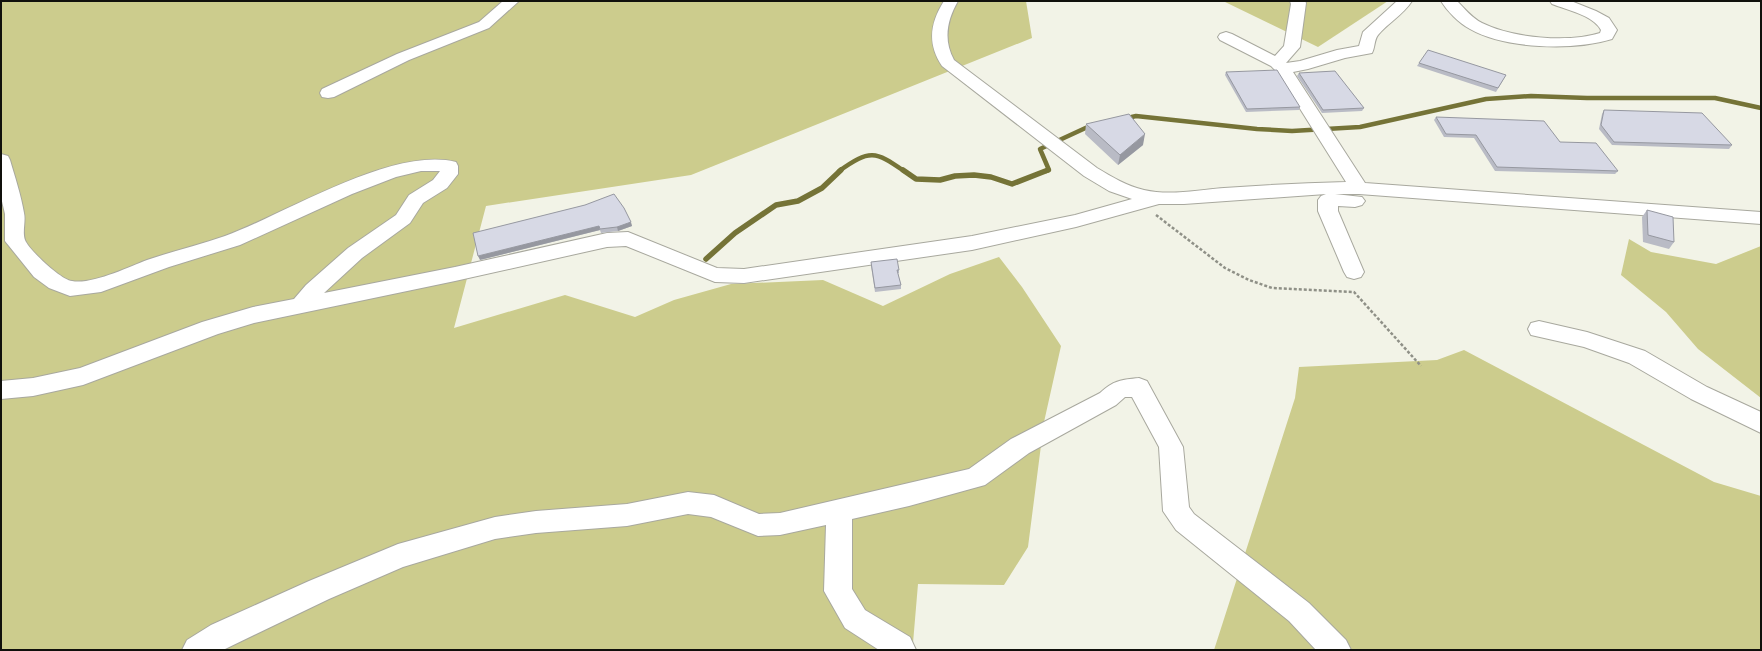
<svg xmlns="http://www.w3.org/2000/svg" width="1762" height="651" font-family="Arial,sans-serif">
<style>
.green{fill:#cccc8d}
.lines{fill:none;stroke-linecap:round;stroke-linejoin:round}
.stream-far1{stroke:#757337;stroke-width:4.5}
.stream{stroke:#757337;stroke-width:5.5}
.minor-casing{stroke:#a8a89e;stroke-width:2}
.path{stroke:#8f9087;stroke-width:2.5;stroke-dasharray:3 2;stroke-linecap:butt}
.minor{fill:#fff;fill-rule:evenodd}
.wall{fill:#b9bbc5}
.shaded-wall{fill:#9698a0}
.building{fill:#d7d9e5;stroke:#9698a0}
</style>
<rect width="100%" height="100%" fill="#f2f3e7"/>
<!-- green -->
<g class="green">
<path d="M 1,1 L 1026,1 L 1032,38 L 691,175 L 486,206 L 454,328 L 565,295 L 635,317 L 674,300 L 731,284 L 823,280 L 883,306 L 950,274 L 999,257 L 1022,287 L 1061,346 L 1044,422 L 1028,547 L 1004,585 L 918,584 L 913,643 L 907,650 L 1,650 Z"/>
<path d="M 1223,1 L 1388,1 L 1318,47 Z"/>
<path d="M 1629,239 L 1651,252 L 1716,264 L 1761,246 L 1761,398 L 1698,349 L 1666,312 L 1621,275 Z"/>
<path d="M 1464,350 L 1714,482 L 1761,496 L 1761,650 L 1214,650 L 1295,398 L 1299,367 L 1437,360 Z"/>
</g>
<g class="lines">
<!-- stream-far1 -->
<g class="stream-far1">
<path d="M 1123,119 L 1136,116 L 1257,129 L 1292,131 L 1360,127 L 1486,99 L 1531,96 L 1587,98 L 1715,98 L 1761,108"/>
<path d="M 839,171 C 870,149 875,151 904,171"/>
<path d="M 1046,171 L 1049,170 L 1040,149 L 1092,125"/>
</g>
<!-- stream -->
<g class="stream">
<path d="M 903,170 L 916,179 L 940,180 L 955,176 L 974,175 L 991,177 L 1012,184 L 1048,170"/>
<path d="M 706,259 L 735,233 L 776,205 L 798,201 L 822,188 L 841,170"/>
</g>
<defs>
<g id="minor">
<path d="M 503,1 L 519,1 L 489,28 L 409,60 L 334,97 L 328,98 L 322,97 L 320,93 L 322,89 L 397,54 L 479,22 Z"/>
<path d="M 944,1 L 958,1 C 947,20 943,40 954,60 L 1097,168 C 1112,177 1127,186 1144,190 C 1170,196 1198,190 1224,188 C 1264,185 1305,183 1346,182 L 1277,72 L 1271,66 L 1220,40 L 1218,37 L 1220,34 L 1226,32 L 1232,34 L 1275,56 L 1284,46 L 1291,4 L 1290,1 L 1305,1 L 1306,3 L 1300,47 L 1286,63 L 1300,61 L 1337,50 L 1359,46 L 1363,32 L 1397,1 L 1412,1 C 1403,15 1388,23 1378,35 C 1374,40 1375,48 1372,53 L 1345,58 L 1308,69 L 1293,72 L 1365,183 L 1761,212 L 1761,224 L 1359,194 L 1335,194 L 1362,197 L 1365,201 L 1362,205 L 1355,207 L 1338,206 L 1338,211 L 1364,272 L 1361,277 L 1354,279 L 1347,277 L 1344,272 L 1318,211 L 1318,200 L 1321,196 L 1326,194 L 1184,204 L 1159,204 L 1076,227 L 972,250 L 744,283 L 715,282 L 626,246 L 607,247 L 455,281 L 254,323 L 218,334 L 83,385 L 33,396 L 1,399 L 1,381 L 33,378 L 80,368 L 202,322 L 253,307 L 294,299 L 306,285 L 348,248 L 396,215 L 409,195 L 433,180 L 440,171 L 421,171 L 396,177 L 352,194 L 240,245 L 169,267 L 101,292 L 70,296 L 49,288 L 34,277 L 5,241 L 5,214 L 1,197 L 1,154 L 8,156 L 10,160 C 15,177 21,195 24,213 C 26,221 22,232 25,240 C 29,250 61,280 72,281 C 91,285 129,267 147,260 C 173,251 200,245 225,236 C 286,214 392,146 456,162 L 458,166 L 458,174 L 447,188 L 423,203 L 410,223 L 362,258 L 324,293 L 455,267 L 607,233 L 628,232 L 717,268 L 744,269 L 972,236 L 1075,215 L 1132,199 L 1109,191 L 1084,176 L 942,66 C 927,44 930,23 944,1 Z"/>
<path d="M 1441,1 L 1457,1 C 1465,9 1472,18 1482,23 C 1512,38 1568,43 1600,33 L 1601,30 C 1593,15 1567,10 1552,4 L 1550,1 L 1571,1 L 1596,11 L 1609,18 L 1617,30 L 1612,39 C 1573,51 1505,49 1470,29 C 1459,23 1447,11 1441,1 Z"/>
<path d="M 1539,321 L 1587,332 L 1645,351 L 1707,387 L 1761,412 L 1761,433 L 1691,399 L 1629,363 L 1584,347 L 1531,335 L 1528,329 L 1531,323 Z"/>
<path d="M 1139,378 L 1147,381 L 1183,447 L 1189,507 L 1194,514 L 1309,603 L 1346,640 L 1351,650 L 1316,650 L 1289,621 L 1176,530 L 1163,511 L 1159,447 L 1132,397 L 1125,397 L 1116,405 L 1029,453 L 985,485 L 909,506 L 852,519 L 852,589 L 865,610 L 910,637 L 916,650 L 879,650 L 845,628 L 824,591 L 826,525 L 780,535 L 758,536 L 711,517 L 688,514 L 627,526 L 536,533 L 495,539 L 403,567 L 329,599 L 223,650 L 182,650 L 187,640 L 211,625 L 309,581 L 398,544 L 495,517 L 536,511 L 627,504 L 688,492 L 714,495 L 759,514 L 780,513 L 969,469 L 1011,439 L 1100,393 C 1114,380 1121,380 1139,378 Z"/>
</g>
</defs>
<!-- minor casing -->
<use href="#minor" class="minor-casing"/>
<!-- path -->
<path class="path" d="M 1156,215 L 1225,268 L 1249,280 L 1272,288 L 1354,292 L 1421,366"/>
<!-- minor -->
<use href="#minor" class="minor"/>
</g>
<!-- wall -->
<g class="wall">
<path d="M 1419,63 L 1506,75 L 1496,92 L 1417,66 Z"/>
<path d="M 1226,72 L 1300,107 L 1299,110 L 1246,112 L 1225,75 Z"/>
<path d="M 1299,73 L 1364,108 L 1362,111 L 1322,113 L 1297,76 Z"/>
<path d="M 1604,110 L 1732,145 L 1729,149 L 1612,145 L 1599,129 L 1602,114 Z"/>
<path d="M 1436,117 L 1560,142 L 1618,171 L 1615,174 L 1495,171 L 1474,138 L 1444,137 L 1434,120 Z"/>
<path d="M 1086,124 L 1143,145 L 1118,165 L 1085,134 Z"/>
<path d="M 624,208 L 632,226 L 618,231 L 601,233 L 600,230 L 480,260 Z"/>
<path d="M 1647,210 L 1674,242 L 1669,249 L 1643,242 L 1642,217 Z"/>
<path d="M 871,262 L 899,270 L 899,273 L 898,273 L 901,285 L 901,289 L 875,292 L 871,266 Z"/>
</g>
<!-- shaded-wall -->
<g class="shaded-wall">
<path d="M 1145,134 L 1143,145 L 1118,165 L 1120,155 Z"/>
<path d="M 631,222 L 632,226 L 618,231 L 617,227 Z"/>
<path d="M 599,226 L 600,230 L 480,260 L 478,256 Z"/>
</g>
<!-- building -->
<g class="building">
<path d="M 1428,50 L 1506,75 L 1498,88 L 1419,63 Z"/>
<path d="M 1277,70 L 1300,107 L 1247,109 L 1226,72 Z"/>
<path d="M 1335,71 L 1364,108 L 1323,110 L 1299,73 Z"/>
<path d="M 1604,110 L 1702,113 L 1732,145 L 1614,142 L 1601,125 Z"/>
<path d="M 1129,114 L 1145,134 L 1120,155 L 1086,124 Z"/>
<path d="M 1436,117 L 1544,121 L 1560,142 L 1596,143 L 1618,171 L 1497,167 L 1476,135 L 1446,134 Z"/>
<path d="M 614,194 L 624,208 L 631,222 L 617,227 L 600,229 L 599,226 L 478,256 L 473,233 L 585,205 Z"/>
<path d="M 1647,210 L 1673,217 L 1674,242 L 1648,235 Z"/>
<path d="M 897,259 L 899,270 L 897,270 L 901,285 L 875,288 L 871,262 Z"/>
</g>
<!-- border -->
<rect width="1762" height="651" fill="none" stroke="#10100c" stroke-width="4"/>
</svg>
